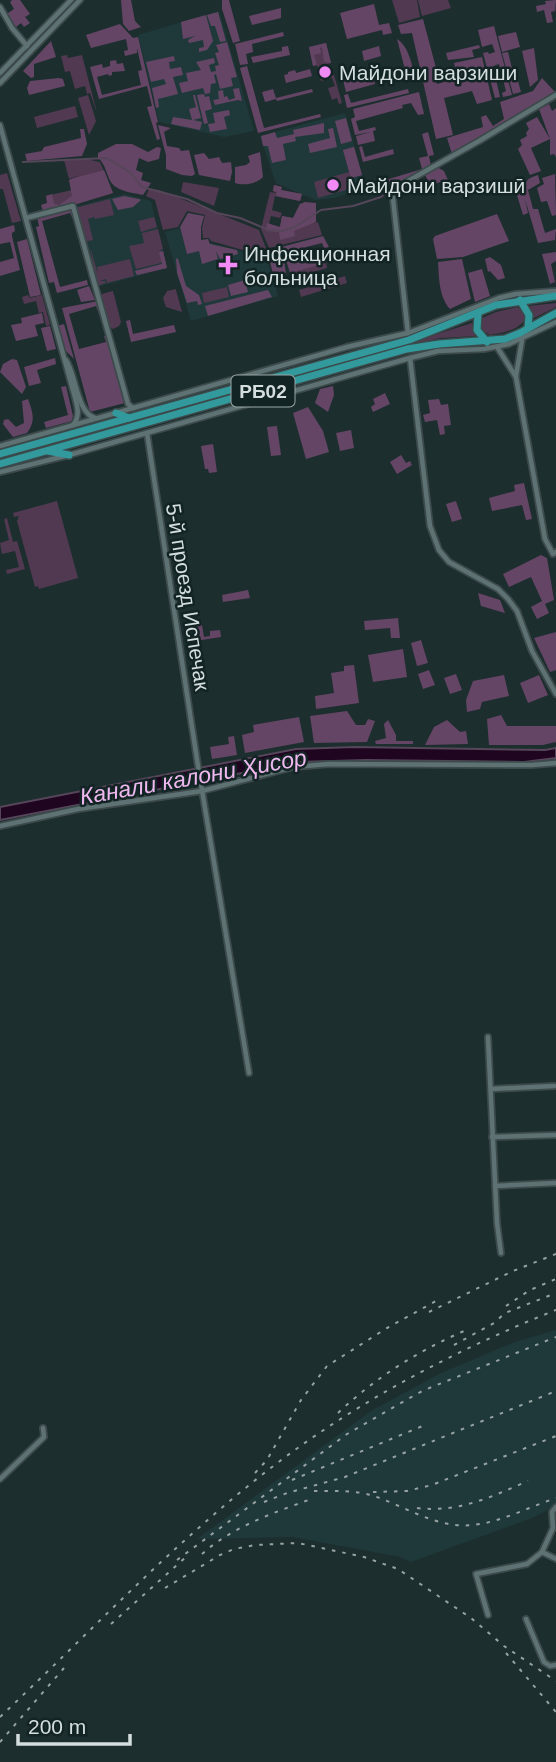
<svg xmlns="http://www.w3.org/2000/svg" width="556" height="1762" font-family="Arial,sans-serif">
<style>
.built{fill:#1f393a}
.green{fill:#513951}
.forest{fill:#654565}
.water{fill:#1f0520;stroke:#554659;stroke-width:2}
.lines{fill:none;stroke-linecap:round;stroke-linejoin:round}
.stream{stroke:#554659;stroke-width:2}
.minor-casing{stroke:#3c4a4b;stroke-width:8}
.highway-casing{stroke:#3c4a4b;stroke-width:10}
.minor{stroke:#5f7273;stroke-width:4.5}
.highway{stroke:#32999c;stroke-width:7}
.rail{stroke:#97a3a3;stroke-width:2;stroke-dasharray:3.5 7;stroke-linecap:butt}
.poi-dot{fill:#f18af4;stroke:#132425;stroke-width:2.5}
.labels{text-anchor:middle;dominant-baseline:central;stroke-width:5;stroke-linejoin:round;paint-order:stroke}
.shield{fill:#132425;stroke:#9aa6a6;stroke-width:2}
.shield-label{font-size:19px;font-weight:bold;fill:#d4dede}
.poi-label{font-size:21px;fill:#d4dede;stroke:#132425;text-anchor:start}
.street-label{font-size:21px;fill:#d4dede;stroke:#132425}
.water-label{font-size:23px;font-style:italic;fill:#eeb8ee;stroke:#132425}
</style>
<rect width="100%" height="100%" fill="#1d2e2f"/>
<!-- built -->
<g class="built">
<path d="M 219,11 L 254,131 L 224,137 L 159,122 L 138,35 Z"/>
<path d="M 345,113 L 366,188 L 334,198 L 315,200 L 276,183 L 260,136 Z"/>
<path d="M 124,194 L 151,201 L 167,268 L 97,287 L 74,207 Z"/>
<path d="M 180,228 L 186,249 L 212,243 L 267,259 L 278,296 L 191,321 L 165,232 Z"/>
<path d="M 556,1330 L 556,1506 L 532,1518 L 411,1562 L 400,1557 L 293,1537 L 197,1539 L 371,1411 L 441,1373 L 515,1342 Z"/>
</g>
<!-- green -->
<g class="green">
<path d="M 392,0 L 417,0 L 420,17 L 399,23 Z"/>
<path d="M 418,0 L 448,0 L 451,8 L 422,16 Z"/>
<path d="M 326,43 L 331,63 L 328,64 L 331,75 L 334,75 L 342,103 L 339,104 L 337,98 L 332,100 L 328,88 L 335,86 L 332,78 L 321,81 L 317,65 L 313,66 L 309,47 Z"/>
<path d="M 67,55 L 68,58 L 82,55 L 97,113 L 90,93 L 87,94 L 85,86 L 75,89 L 70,71 L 65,72 L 61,56 Z"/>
<path d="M 88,95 L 96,121 L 89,135 L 78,98 Z"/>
<path d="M 75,106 L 78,117 L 37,128 L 34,117 Z"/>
<path d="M 354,147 L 362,175 L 351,178 L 353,188 L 318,198 L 314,182 L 349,172 L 343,150 Z"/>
<path d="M 86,159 L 100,162 L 113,193 L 73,205 L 41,205 L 48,203 L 46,196 L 72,190 L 69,180 L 80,175 L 69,179 L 64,160 Z"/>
<path d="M 7,173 L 21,221 L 12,223 L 3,189 L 0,189 L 0,175 Z"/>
<path d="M 183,182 L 219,188 L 214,206 L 181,192 Z"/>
<path d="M 274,185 L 282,187 L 281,190 L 302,194 L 300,201 L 275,196 L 272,210 L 282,213 L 280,218 L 271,216 L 269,224 L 280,227 L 282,216 L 293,218 L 300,204 L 316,203 L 316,222 L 311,224 L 318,222 L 322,235 L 269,248 L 261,229 L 270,192 L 276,193 L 273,191 Z"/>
<path d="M 149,189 L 159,190 L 259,230 L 269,256 L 267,257 L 211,241 L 209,238 L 203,238 L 202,228 L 205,215 L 187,211 L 178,227 L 163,230 L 155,200 L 146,196 Z"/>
<path d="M 110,199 L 114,215 L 95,219 L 94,217 L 88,219 L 93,240 L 84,242 L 75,208 Z"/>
<path d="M 154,217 L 157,227 L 141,232 L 138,221 Z"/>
<path d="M 158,229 L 163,249 L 158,252 L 163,251 L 167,268 L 137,275 L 135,271 L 162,264 L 161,260 L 161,263 L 136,269 L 129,246 L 144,243 L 142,233 Z"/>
<path d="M 90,247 L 98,274 L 97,267 L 130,259 L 134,276 L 107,283 L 106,279 L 100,281 L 105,281 L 106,283 L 97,286 Z"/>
<path d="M 328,254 L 329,260 L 326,261 L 327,268 L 292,278 L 288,265 Z"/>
<path d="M 345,276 L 347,283 L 301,297 L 299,290 Z"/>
<path d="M 227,287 L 229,297 L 204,303 L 202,293 Z"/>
<path d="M 176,289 L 176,290 L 182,312 L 166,307 L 163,298 L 167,291 Z"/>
<path d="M 113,291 L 121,322 L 119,326 L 113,329 L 107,325 L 98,295 Z"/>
<path d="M 28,295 L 30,298 L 42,295 L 50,325 L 46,326 L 43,312 L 39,313 L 36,301 L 24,304 L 22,297 Z"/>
<path d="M 556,303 L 556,307 L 534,318 L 529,306 Z"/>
<path d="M 517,307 L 523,311 L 526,317 C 521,330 502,333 490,335 L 480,329 L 482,318 L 496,312 Z"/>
<path d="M 472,323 L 476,336 L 440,338 L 412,345 L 412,342 Z"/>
<path d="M 57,501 L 78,578 L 39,589 L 38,586 L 35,587 L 17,521 L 19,516 L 14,517 L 13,513 Z"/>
<path d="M 7,518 L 13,542 L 17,541 L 25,569 L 7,574 L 6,570 L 19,567 L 15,551 L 2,554 L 0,543 L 9,540 L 4,519 Z"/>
</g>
<!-- forest -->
<g class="forest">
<path d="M 12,0 L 20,0 L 30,14 L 25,17 L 30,23 L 24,27 L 21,23 L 16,27 L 5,15 L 14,9 L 10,2 Z"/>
<path d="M 121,0 L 131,0 L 135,21 L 141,27 L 129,31 L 123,24 Z"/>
<path d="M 222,0 L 229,0 L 240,41 L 233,43 L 222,9 Z"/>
<path d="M 556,0 L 555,11 L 551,12 L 553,22 L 547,23 L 544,10 L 537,12 L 536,6 L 546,4 L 545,1 Z"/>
<path d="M 374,4 L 379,25 L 389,23 L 392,33 L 383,35 L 382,30 L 347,39 L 340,13 Z"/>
<path d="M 281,8 L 281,18 L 252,25 L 249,16 Z"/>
<path d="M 218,12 L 226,41 L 220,42 L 215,26 L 211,26 L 207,15 Z"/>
<path d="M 206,15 L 213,41 L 207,50 L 199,52 L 199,48 L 204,47 L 203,40 L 189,43 L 188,40 L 195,36 L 183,39 L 181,22 Z"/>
<path d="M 423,19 L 439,79 L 436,80 L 437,84 L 458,78 L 454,63 L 482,57 L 492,100 L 477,104 L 472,91 L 444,98 L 453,135 L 436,139 L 412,33 L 401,34 L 398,25 Z"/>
<path d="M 120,24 L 133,38 L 138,37 L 158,122 L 156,123 L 160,139 L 157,140 L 147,107 L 152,106 L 147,86 L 99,99 L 90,67 L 102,64 L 103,68 L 110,66 L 110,61 L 116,60 L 117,64 L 123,63 L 125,71 L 112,72 L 112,75 L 109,76 L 108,74 L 97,77 L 102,95 L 141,85 L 138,71 L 142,70 L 137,48 L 137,53 L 125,56 L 124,51 L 128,50 L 126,39 L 91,48 L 86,35 Z"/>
<path d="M 494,26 L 512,95 L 503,97 L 502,93 L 506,91 L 499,64 L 493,66 L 500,97 L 495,98 L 483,53 L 488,52 L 489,54 L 495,52 L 492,44 L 482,47 L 478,30 Z"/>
<path d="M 283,32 L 284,36 L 252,44 L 253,52 L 246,54 L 248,64 L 240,65 L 235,44 Z"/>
<path d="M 516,32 L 520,47 L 502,52 L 498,36 Z"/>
<path d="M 397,39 C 409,46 412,66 416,80 L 408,81 Z"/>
<path d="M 51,41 L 56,57 L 34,64 L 34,77 L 31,78 L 23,71 Z"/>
<path d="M 227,42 L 237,77 L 231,78 L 233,86 L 220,89 L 216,74 L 214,75 L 216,83 L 211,84 L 210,93 L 205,94 L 203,88 L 182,93 L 179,83 L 188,81 L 186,73 L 201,70 L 196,62 L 214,58 L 215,63 L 209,65 L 211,72 L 216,71 L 215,66 L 219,65 L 215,53 L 219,52 L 216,45 Z"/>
<path d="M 326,43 L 331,63 L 324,62 L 322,47 L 320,48 L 321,53 L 314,55 L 317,65 L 313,66 L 309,47 Z"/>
<path d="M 479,45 L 480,48 L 472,50 L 474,57 L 448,60 L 446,53 Z"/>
<path d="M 288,46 L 290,55 L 253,63 L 251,57 L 282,51 L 282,47 Z"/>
<path d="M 379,46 L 381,56 L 364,61 L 362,51 Z"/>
<path d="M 534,48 L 538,80 L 530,87 L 522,51 Z"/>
<path d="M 508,52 L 515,81 L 518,81 L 521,92 L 513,94 L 502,53 Z"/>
<path d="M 174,56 L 175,61 L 169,62 L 170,69 L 181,67 L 183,75 L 173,77 L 178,94 L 158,99 L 159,107 L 156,108 L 152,88 L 166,84 L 164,79 L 151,82 L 146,62 Z"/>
<path d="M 247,66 L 264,128 L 320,114 L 321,117 L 258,133 L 240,68 Z"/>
<path d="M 310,69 L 312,76 L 286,83 L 284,75 L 288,74 L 288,72 L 295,70 L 296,73 Z"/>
<path d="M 372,73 L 375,84 L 346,92 L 343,80 Z"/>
<path d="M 59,78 L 63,79 L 65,86 L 29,95 L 27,88 L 30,81 Z"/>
<path d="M 542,78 L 555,92 L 452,154 L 447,138 L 483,127 L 481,117 L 486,115 L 493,126 L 504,119 L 500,102 L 533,91 Z"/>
<path d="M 239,88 L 242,101 L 238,100 L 215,105 L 213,100 L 219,99 L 218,91 L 223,90 L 224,97 L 227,96 L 229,100 L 235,98 L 233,89 Z"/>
<path d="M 273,89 L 276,98 L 312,89 L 313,92 L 277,101 L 276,99 L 265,102 L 262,92 Z"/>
<path d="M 408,89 L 409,93 L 347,108 L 344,95 L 348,94 L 351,103 Z"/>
<path d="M 419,92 L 424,114 L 418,115 L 411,103 L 402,105 L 403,108 L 356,121 L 359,131 L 375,127 L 376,130 L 373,131 L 375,141 L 358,145 L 356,136 L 371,132 L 355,135 L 351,119 L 355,117 L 353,109 Z"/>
<path d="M 204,94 L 205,97 L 209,96 L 212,109 L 205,111 L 208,123 L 204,124 L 197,95 Z"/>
<path d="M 193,95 L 195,95 L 201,118 L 193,120 L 202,122 L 200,130 L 171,124 L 173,117 L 192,120 L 189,109 L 196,107 Z"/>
<path d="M 549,104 L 552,111 L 556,108 L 556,157 L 554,154 L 550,155 L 550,139 L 531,148 L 541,171 L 530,175 L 518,149 L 522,145 L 520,140 L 527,136 L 526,133 L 529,129 L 526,123 L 537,117 L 550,139 L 539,109 Z"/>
<path d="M 229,110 L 230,115 L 224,117 L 227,129 L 210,132 L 208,124 L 215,123 L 213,113 Z"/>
<path d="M 346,118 L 352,141 L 341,144 L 335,121 Z"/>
<path d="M 324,123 L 324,133 L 295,137 L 296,141 L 283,144 L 286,160 L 272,163 L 268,146 L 263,146 L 261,136 L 275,132 L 277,138 L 294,134 L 293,130 Z"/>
<path d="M 158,125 L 171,128 L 164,132 L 167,146 L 179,148 L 181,151 L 189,150 L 195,174 L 192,176 L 182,175 L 166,169 L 166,155 Z"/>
<path d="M 333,128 L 337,147 L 310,153 L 308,144 L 330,138 L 328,129 Z"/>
<path d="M 80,129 L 84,129 L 87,144 L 82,156 L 27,161 L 25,154 L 42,151 L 44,147 L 81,138 Z"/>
<path d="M 428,132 L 434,155 L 429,156 L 431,166 L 393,187 L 380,186 L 379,182 L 422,169 L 419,158 L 428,156 L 422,134 Z"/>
<path d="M 116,144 L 132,144 L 148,152 L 157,147 L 161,148 L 159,159 L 148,162 L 139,158 L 136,170 L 143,173 L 141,180 L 151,183 L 143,195 C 134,193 123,192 116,187 C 106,181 108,166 98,158 L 98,153 Z"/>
<path d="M 362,146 L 365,157 L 393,149 L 394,154 L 363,162 L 359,147 Z"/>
<path d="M 354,147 L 362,175 L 351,178 L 343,150 Z"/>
<path d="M 260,152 L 263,177 C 256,184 243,186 235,183 L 235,167 L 246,165 L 250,162 L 248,156 Z"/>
<path d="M 204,153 L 209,159 L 219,157 L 222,163 L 231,162 L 232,172 L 230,181 L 199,175 L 194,155 Z"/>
<path d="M 437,167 L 444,171 L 448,180 L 442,184 L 440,182 L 431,186 L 425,175 Z"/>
<path d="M 104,170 L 113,193 L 44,214 L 41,205 L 47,203 L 46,196 L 52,194 L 54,204 L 59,205 L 72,196 L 69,180 C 81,175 92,174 104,170 Z"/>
<path d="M 555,174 L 556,215 L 552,216 L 547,201 L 541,202 L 537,188 L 544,184 L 542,178 Z"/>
<path d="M 538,175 L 540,183 L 528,190 L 533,209 L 538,209 L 545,233 L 556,229 L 555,240 L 538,243 L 525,199 L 528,213 L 523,215 L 514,185 L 522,183 L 524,194 C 525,182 525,179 538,175 Z"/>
<path d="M 274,185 L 282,187 L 281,190 L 302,194 L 300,201 L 276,196 L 277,192 L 273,191 Z"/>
<path d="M 124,196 L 139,199 L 141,200 L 133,207 L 118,210 L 112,199 Z"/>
<path d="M 305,202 L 316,203 L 316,222 L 294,231 L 295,236 L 280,240 L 279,232 L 266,231 L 267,223 L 280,227 L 282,216 L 293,218 L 300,204 Z"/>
<path d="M 72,207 L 75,216 L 72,217 L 70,213 L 42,221 L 60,287 L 87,280 L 88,285 L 57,293 L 54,282 L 49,283 L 36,227 L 39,226 L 37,217 Z"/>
<path d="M 188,213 L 204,216 L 201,227 L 201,240 L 208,239 L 210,244 L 237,250 L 238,254 L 220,259 L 216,251 L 218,259 L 202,264 L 199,251 L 187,254 L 180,227 Z"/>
<path d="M 497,214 L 509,241 L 463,257 L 437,259 L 433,239 L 435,236 Z"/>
<path d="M 14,225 L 15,231 L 12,233 L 12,236 L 20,270 L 0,276 L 0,262 L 14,258 L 10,242 L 0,244 L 0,229 Z"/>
<path d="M 323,236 L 329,247 L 324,248 L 322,243 L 283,253 L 286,273 L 274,278 L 269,258 L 271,255 L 270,250 Z"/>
<path d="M 27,239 L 41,295 L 30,297 L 17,242 Z"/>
<path d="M 326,249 L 327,255 L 324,257 L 326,263 L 290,273 L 286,260 Z"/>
<path d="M 163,251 L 167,268 L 137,275 L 135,271 L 162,264 L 159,252 Z"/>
<path d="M 556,252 L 556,261 L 551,264 L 555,282 L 550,284 L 542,254 Z"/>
<path d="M 490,257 L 501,265 L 505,278 L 498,280 L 490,271 L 488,272 L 485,259 Z"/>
<path d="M 176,258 L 178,259 L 186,286 L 199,295 L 202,304 L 198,305 L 197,301 L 187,303 L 177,273 Z"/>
<path d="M 462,259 L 471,299 L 450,309 C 439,297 439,278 438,262 Z"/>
<path d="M 482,269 L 490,296 L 475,302 L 468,273 Z"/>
<path d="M 245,280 L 248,292 L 231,296 L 228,285 Z"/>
<path d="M 89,286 L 95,300 L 81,302 L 77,290 Z"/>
<path d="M 268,290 L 272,297 L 208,316 L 205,306 Z"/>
<path d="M 98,301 L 101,313 L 99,314 L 96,306 L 69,314 L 79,349 L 106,342 L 104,336 L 107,335 L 125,403 L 90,412 L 62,308 Z"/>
<path d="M 42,313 L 44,323 L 35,325 L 38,336 L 16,341 L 11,325 L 22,323 L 21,318 Z"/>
<path d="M 130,320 L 133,334 L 174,325 L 176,332 L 131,342 L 126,321 Z"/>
<path d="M 64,324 L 74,359 L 64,349 L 57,326 Z"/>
<path d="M 50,326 L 56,349 L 47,351 L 41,328 Z"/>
<path d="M 55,358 L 56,364 L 37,370 L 41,383 L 29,386 L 24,367 Z"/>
<path d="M 12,359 L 17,360 L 26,387 L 22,394 L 0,372 L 3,364 Z"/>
<path d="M 66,386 L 73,416 L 72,421 L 46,428 L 44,422 L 68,415 L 61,387 Z"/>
<path d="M 333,386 L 334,395 L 328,412 L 315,403 L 320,389 Z"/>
<path d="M 385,393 L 390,404 L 373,412 L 371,407 L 375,404 L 373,399 Z"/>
<path d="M 28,399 C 33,413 36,421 27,433 L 13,437 L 3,424 L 4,420 L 8,419 L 16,427 L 24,423 L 22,401 Z"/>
<path d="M 439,399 L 441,405 L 448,404 L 451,425 L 444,426 L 445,434 L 440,435 L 437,420 L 425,422 L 423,415 L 430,413 L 428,400 Z"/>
<path d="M 308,407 L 323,431 L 329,452 L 306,459 L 293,413 Z"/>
<path d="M 277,426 L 281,455 L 271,456 L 267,427 Z"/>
<path d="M 351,430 L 354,448 L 340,451 L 336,433 Z"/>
<path d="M 213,444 L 217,472 L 209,473 L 208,469 L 205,469 L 201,446 Z"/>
<path d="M 401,455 L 406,463 L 410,461 L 412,465 L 397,474 L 390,462 Z"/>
<path d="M 524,483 L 532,519 L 526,520 L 522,505 L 492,511 L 489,498 L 515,491 L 514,485 Z"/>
<path d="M 456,501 L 462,519 L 452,522 L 446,504 Z"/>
<path d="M 541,555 L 547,558 L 554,600 L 545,604 L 549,613 L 537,619 L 531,607 L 542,601 L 531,577 L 509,587 L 503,574 Z"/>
<path d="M 248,590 L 250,598 L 223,602 L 222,595 Z"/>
<path d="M 478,593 L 500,600 L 505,613 L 481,606 Z"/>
<path d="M 398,618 L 400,638 L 391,638 L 390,628 L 365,630 L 364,621 Z"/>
<path d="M 201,620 L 204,637 L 210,636 L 210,631 L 220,630 L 221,637 L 195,641 L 192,621 Z"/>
<path d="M 556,632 L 556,670 L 550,672 L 534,638 Z"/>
<path d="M 421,640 L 428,663 L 417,666 L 411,643 Z"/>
<path d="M 403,649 L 407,677 L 373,682 L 368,655 Z"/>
<path d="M 354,665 L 359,703 L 316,709 L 315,696 L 334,693 L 331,673 L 344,671 L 344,666 Z"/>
<path d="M 429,670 L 435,685 L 423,689 L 418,674 Z"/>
<path d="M 456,674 L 462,690 L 450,694 L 444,678 Z"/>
<path d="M 504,675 L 509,696 L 482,702 L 480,709 L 467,712 L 466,700 L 473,681 Z"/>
<path d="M 539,675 L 548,695 L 528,703 L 520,683 Z"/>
<path d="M 347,711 L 356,725 L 365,725 L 368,719 L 375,721 L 367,742 L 314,743 L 310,716 Z"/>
<path d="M 501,715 L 507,726 L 556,726 L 556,742 L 543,745 L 489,745 L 487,719 Z"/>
<path d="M 299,717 L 304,742 L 245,753 L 242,735 L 254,732 L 253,725 Z"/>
<path d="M 388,720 L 396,735 L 396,741 L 413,741 L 413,744 L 376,744 L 375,741 L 386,738 L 384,724 Z"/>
<path d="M 447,720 L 460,732 L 466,731 L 468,744 L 425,745 L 434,727 Z"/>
<path d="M 234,736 L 237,755 L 212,759 L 210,747 L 229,744 L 228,737 Z"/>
</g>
<!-- water -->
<path class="water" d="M 355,747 L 545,750 L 556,748 L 556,758 L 524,762 L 366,760 L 298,762 L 0,820 L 0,807 L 296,749 Z"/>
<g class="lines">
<!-- stream -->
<path class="stream" d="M 23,162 L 107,158 L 131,173 L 142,187 L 187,199 L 217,213 L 240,218 L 269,230 L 282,231 L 295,227 L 321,210 L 353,206 L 381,197 L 386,193"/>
<defs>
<g id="minor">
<path d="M 0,7 L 12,28 L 27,46"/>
<path d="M 0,73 L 71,0"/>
<path d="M 0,83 L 80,0"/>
<path d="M 0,125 L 74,394 C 77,405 81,416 73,425"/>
<path d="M 26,218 L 73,206 L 128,404 L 133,408"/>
<path d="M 408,333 L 392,190 L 479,141 L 556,95"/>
<path d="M 497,347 L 516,377 L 545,539 L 553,554 L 556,552"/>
<path d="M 410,358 L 430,526 L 439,550 L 449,562 L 498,589 L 508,599 L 517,611 L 532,651 L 556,694"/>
<path d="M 66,360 C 76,375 77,413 95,418"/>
<path d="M 516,376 L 522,340"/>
<path d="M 147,433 L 198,766 L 249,1073"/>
<path d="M 0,446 L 347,347 L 408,333 L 499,298 L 516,294 L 556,291"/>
<path d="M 0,472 L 69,455 L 410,358 L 438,351 L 484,349 L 509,344 L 556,322"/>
<path d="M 0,826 L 78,809 L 202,791 L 293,767 L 329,764 L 532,765 L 556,763"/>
<path d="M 488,1037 L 497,1223 L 501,1253"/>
<path d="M 491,1089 L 554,1086"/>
<path d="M 492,1137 L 556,1135"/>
<path d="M 495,1186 L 556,1183"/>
<path d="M 0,1479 L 44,1437 L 43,1428"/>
<path d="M 542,1552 L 553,1528 L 552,1512 L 556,1507"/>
<path d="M 488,1615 L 476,1574 L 527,1564 L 542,1552 L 556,1559"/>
<path d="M 526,1619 L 544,1662 L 550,1666 L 556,1665"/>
</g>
<g id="highway">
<path d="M 520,300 L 529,315 L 528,328"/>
<path d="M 478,313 L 477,330 L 487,342"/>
<path d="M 116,413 L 129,418"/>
<path d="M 48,451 L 69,455"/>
<path d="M 0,454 L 409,340 L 496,305 L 556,296"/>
<path d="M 0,464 L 407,349 L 439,344 L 505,339 L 520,333 L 556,313"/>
</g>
</defs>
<!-- minor casing -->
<use href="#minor" class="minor-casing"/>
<!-- highway casing -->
<use href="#highway" class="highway-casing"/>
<!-- minor -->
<use href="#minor" class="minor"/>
<!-- highway -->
<use href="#highway" class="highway"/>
<!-- rail -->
<g class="rail">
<path d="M 506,1306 L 530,1290 L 556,1279"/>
<path d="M 429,1312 L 513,1271 L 556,1254"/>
<path d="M 454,1345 L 494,1323 L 505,1313 L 556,1293"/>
<path d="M 338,1413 C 375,1378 418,1351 464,1331"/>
<path d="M 255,1473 L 267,1460 L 301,1400 L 327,1366 L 387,1328 L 436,1301"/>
<path d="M 292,1480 L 425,1425"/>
<path d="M 314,1491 C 334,1491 356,1490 374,1496 C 406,1507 438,1529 473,1525 C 501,1522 529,1507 556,1498"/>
<path d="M 373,1492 L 407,1491 L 432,1485 L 556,1436"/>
<path d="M 264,1502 L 287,1493 L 345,1477 L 556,1391"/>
<path d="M 417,1508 C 458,1513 491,1497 528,1481"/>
<path d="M 202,1554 C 233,1526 276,1512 314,1498"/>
<path d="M 177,1560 L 347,1434 L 422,1391 L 556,1337"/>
<path d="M 165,1588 L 220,1555 L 234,1549 L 255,1545 L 298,1543 L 364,1557 L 398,1569 L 471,1618 L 504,1646 L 556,1681"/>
<path d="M 111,1624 L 187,1556"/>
<path d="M 506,1653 L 556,1712"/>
<path d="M 0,1717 C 84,1638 163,1554 253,1482 C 343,1409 448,1353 556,1310"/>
<path d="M 0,1742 L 64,1668"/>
</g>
</g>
<!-- markers -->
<g class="poi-dot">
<circle cx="325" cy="72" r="7"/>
<circle cx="333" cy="185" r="7"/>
<path d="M224.5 254.5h7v7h7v7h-7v7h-7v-7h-7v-7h7z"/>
</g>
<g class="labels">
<!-- shield labels -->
<rect class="shield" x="231.5" y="375.5" width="63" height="31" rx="5"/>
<g class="shield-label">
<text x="263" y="391">РБ02</text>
</g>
<!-- poi labels -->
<g class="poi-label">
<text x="339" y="72">Майдони варзиши</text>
<text x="347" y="185">Майдони варзишӣ</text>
<text x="244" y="253">Инфекционная<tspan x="244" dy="24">больница</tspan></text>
</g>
<!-- street labels -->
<g class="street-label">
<text transform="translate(188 597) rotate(81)">5-й проезд Испечак</text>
</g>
<!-- water labels -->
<g class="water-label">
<text transform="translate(193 777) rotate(-10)">Канали калони Ҳисор</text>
</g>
</g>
<!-- scale -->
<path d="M18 1734v10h112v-10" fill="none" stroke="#d4dede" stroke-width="3.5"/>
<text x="28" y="1734" font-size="21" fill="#d4dede" stroke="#132425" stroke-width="5" paint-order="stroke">200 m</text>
</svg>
